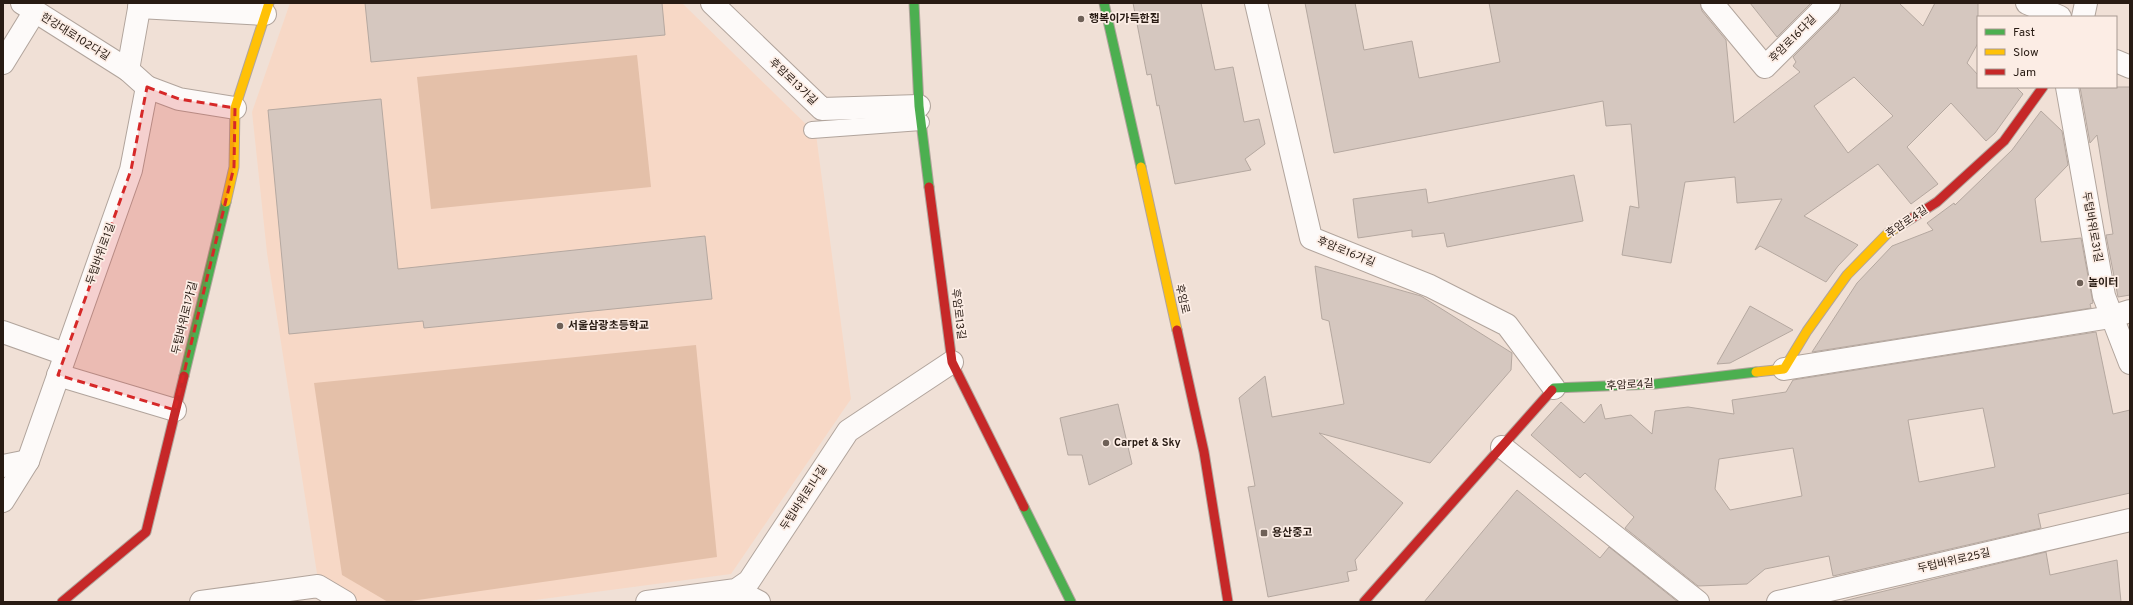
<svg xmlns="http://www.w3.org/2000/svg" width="2133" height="605" font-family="Overpass,'Noto Sans KR',sans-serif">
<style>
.built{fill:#f7d8c6}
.green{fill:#e4c0a9}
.building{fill:#d5c7bf;stroke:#b5a8a0;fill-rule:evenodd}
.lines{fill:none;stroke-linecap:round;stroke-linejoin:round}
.lane-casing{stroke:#b1a49c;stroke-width:18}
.street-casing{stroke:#b1a49c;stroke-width:24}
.fast-casing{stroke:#b1a49c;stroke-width:11}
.slow-casing{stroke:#b1a49c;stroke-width:11}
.jam-casing{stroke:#b1a49c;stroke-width:11}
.lane{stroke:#fdfaf9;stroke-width:16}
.street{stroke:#fdfaf9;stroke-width:22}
.fast{stroke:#4caf50;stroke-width:9}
.slow{stroke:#ffc107;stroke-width:9}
.jam{stroke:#c62828;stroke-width:9}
.marked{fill:#d62828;fill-opacity:0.2;stroke:#d62828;stroke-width:3;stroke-dasharray:8 5;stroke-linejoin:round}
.poi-dot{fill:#6e6057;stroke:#fcede5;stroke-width:1.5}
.labels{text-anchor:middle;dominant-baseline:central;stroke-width:3.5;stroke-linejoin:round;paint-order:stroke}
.poi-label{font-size:11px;font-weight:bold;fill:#281b13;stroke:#fcede5;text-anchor:start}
.street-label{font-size:11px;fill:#281b13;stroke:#fcede5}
</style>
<rect width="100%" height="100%" fill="#f0e0d6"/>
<!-- built -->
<path class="built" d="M 290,3 L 682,3 L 816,134 L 851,399 L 731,574 L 520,602 L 354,602 L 318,580 L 267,253 L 252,112 Z"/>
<!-- green -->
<g class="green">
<path d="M 637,55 L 651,187 L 431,209 L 417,77 Z"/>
<path d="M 696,345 L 717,557 L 404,602 L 388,602 L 342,575 L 314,383 Z"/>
</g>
<!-- building -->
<g class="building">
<path d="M 365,3 L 662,3 L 665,35 L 371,62 Z"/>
<path d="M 1133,3 L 1201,3 L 1215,70 L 1233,67 L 1244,122 L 1259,119 L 1265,144 L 1245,159 L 1251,170 L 1175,184 L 1159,105 L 1157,106 L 1151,74 L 1147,75 Z"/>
<path d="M 1305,3 L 1355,3 L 1364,50 L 1412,41 L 1419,78 L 1500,62 L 1489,3 L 1700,3 L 1702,11 L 1726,40 L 1734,123 L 1800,72 L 1793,66 L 1796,62 L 1793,57 L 1838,12 L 1841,3 L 1899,3 L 1923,26 L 1935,3 L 1978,3 L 1978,43 L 1967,63 L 1978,75 L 1978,87 L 2016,87 L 2023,94 L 1995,133 L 1986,141 L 1951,103 L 1907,147 L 1938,184 L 1911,204 L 1878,164 L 1804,216 L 1858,245 L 1838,266 L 1826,282 L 1760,246 L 1755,250 L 1782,199 L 1737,203 L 1735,177 L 1685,182 L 1671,263 L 1622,255 L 1630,206 L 1639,208 L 1631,124 L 1606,126 L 1603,101 L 1334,153 ZM 1854,77 L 1893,116 L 1848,153 L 1814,106 Z"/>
<path d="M 1750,3 L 1811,3 L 1777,37 Z"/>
<path d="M 2080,87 L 2130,87 L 2130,295 L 2118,297 L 2106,235 L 2113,234 L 2097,135 L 2090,143 Z"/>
<path d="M 381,99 L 398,269 L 705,236 L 712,299 L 424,328 L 423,321 L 289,334 L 268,110 Z"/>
<path d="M 2041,111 L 2062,131 L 2068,165 L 2035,199 L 2041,242 L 2081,238 L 2093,303 L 2090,304 L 2091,308 L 1812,352 L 1857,283 L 1892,246 L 1933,230 L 1927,223 L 1954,203 L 1955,205 L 2012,150 Z"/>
<path d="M 1574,175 L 1583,221 L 1447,247 L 1444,233 L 1412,237 L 1412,230 L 1358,238 L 1353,199 L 1426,189 L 1428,203 Z"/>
<path d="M 1315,266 L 1421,296 L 1512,353 L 1511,370 L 1430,463 L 1319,433 L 1403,503 L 1355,560 L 1357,570 L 1347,572 L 1349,581 L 1268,597 L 1248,487 L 1255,486 L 1239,398 L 1265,376 L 1272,417 L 1344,404 L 1329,321 L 1322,319 Z"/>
<path d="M 1750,306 L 1793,330 L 1730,363 L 1717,364 Z"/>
<path d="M 2096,332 L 2113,414 L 2130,410 L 2130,493 L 2038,514 L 2041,528 L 1833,576 L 1829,556 L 1765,569 L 1747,584 L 1698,586 L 1625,528 L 1634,517 L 1585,473 L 1580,478 L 1531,435 L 1561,402 L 1584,423 L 1601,404 L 1605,419 L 1631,415 L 1652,434 L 1655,411 L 1688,407 L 1734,414 L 1732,400 L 1786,392 L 1793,380 ZM 1983,408 L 1995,467 L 1919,482 L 1908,420 ZM 1793,448 L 1802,496 L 1730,510 L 1715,489 L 1719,459 Z"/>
<path d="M 1118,404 L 1132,464 L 1089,485 L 1082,455 L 1068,455 L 1060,418 Z"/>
<path d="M 1517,490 L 1600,558 L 1609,547 L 1678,602 L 1424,602 Z"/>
<path d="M 2046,552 L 2050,575 L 2117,560 L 2121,602 L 1839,602 Z"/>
</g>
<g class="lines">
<defs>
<path id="lane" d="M 812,130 L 921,122"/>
<g id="street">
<path d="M 22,3 L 128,70"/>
<path d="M 712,3 L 822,109 L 919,106"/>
<path d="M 1256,3 L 1311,238 L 1430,286 L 1507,325 L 1554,388"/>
<path d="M 1712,3 L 1765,67 L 1829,3"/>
<path d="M 2027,3 L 2060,17"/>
<path d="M 139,7 L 265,14"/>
<path d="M 2083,17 L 2086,3"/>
<path d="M 2116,61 L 2130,67"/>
<path d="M 3,63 L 35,11"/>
<path d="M 147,87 L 179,99 L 235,108"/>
<path d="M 2067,87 L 2104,296 L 2130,363"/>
<path d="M 3,332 L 65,354"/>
<path d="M 1784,369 L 2111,317 L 2130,311"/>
<path d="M 58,375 L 175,410"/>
<path d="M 1502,447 L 1698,602"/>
<path d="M 3,466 L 28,461"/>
<path d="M 3,501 L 28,461 L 131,170 L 147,87 L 128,70 L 140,3"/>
<path d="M 736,590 L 759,602"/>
<path d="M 201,602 L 318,586 L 345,602"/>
<path d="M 647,602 L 736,590 L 749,581 L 848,431 L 952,362"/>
<path d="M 1778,602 L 2130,520"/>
</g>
<g id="fast">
<path d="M 914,3 L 919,106 L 929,187"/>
<path d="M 1104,3 L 1141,167"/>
<path d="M 184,376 L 226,202"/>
<path d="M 1552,390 L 1554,388 L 1655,384 L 1756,372"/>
<path d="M 1024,507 L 1071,602"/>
</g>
<g id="slow">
<path d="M 1141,167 L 1177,330"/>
<path d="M 226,202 L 234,167 L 235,108 L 269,3"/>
<path d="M 1756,372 L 1784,369 L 1807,331 L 1847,275 L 1888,233 L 1912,218"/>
</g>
<g id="jam">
<path d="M 929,187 L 952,362 L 1024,507"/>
<path d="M 1912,218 L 1937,202 L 2004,141 L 2043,87"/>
<path d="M 1177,330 L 1204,452 L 1228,602"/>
<path d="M 62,602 L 146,532 L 184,376"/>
<path d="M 1364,602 L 1552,390"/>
</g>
</defs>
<!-- lane casing -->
<use href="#lane" class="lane-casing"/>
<!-- street casing -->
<use href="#street" class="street-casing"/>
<!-- fast casing -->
<use href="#fast" class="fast-casing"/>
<!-- slow casing -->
<use href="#slow" class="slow-casing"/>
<!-- jam casing -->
<use href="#jam" class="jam-casing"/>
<!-- lane -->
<use href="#lane" class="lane"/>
<!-- street -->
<use href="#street" class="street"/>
<!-- fast -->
<use href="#fast" class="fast"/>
<!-- slow -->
<use href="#slow" class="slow"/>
<!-- jam -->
<use href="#jam" class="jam"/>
</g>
<!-- marked area -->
<path class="marked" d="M 147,87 L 179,99 L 235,108 L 234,167 L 175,410 L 58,375 L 131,170 Z"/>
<!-- markers -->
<g class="poi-dot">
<circle cx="1081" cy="19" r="4"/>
<circle cx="2080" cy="283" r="4"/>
<circle cx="560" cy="326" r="4"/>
<circle cx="1106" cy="443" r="4"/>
<rect x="1260" y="529" width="8" height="8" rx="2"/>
</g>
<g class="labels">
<!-- poi labels -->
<g class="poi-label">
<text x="1089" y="19">행복이가득한집</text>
<text x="2088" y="283">놀이터</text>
<text x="568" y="326">서울삼광초등학교</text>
<text x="1114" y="443">Carpet &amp; Sky</text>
<text x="1272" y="533">용산중고</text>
</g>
<!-- street labels -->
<g class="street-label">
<text transform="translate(75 37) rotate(32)">한강대로102다길</text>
<text transform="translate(1793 39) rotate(-45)">후암로16다길</text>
<text transform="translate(793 82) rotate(44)">후암로13가길</text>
<text transform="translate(1907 222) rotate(-34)">후암로4길</text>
<text transform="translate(2092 227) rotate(80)">두텁바위로31길</text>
<text transform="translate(1346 252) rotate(22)">후암로16가길</text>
<text transform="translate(101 254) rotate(-70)">두텁바위로1길</text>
<text transform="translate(1182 299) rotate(77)">후암로</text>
<text transform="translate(958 314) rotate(83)">후암로13길</text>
<text transform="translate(185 318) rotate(-76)">두텁바위로1가길</text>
<text transform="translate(1630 385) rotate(-3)">후암로4길</text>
<text transform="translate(804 498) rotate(-57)">두텁바위로1나길</text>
<text transform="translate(1954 561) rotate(-13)">두텁바위로25길</text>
</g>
</g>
<!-- border -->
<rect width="2133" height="605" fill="none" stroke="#281b13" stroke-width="8"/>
<!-- legend -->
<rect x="1977" y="16" width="140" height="72" fill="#fcede5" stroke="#a79991"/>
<rect x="1985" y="29" width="20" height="6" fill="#4caf50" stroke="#a79991"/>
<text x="2013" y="36" font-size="12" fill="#281b13">Fast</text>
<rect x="1985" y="49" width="20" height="6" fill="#ffc107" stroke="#a79991"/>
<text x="2013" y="56" font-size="12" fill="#281b13">Slow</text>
<rect x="1985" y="69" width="20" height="6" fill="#c62828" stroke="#a79991"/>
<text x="2013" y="76" font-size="12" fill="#281b13">Jam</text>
</svg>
